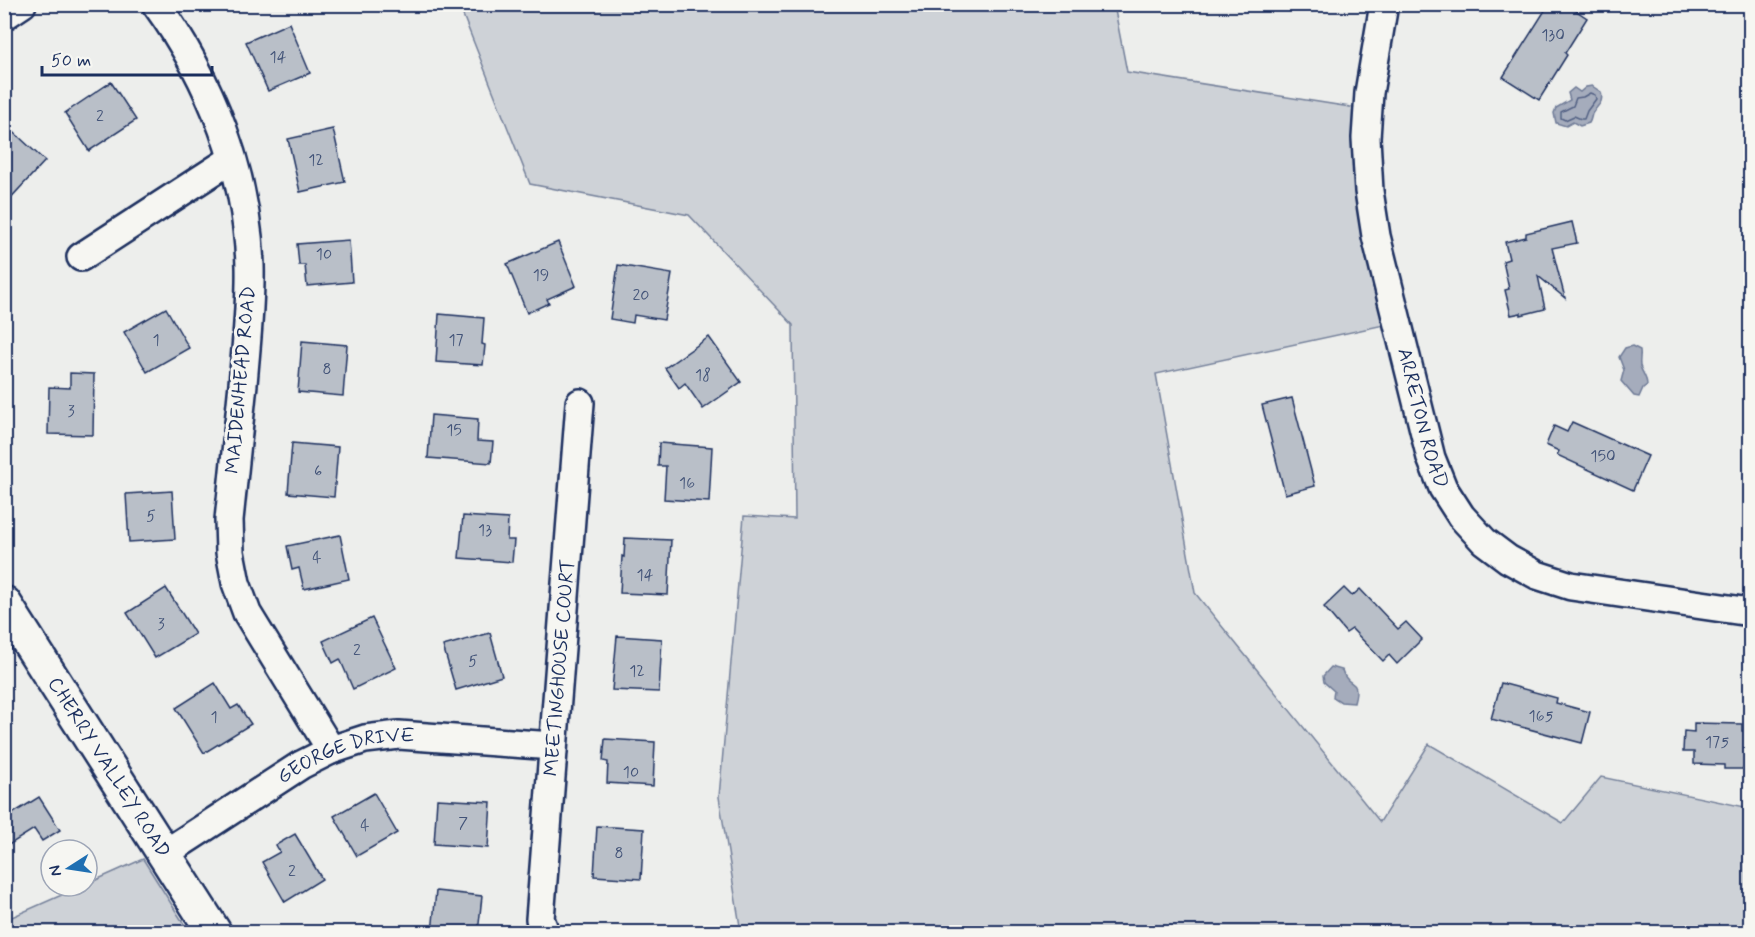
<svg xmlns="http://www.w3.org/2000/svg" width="1755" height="937" font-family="Mynerve,sans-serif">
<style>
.green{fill:#ced2d7;stroke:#74809a;stroke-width:1.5}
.water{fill:#a5acbc;stroke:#6e7a96;stroke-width:1.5}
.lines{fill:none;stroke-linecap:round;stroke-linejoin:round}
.shore{stroke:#526184;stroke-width:1.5}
.building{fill:#b9bfc8;stroke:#1b2f5e;stroke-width:1.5}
.minor-casing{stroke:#1b2f5e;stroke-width:32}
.tertiary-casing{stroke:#1b2f5e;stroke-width:38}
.minor{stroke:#f6f6f2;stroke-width:27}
.tertiary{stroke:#f6f6f2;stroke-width:33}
.labels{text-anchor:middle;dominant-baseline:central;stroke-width:6;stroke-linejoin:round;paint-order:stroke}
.number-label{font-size:16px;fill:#425378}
.street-label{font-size:20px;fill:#1b2f5e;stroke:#f6f6f2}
</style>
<rect width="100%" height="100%" fill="#edeeec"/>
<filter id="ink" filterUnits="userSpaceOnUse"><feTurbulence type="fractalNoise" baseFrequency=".0167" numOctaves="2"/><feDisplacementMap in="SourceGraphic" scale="12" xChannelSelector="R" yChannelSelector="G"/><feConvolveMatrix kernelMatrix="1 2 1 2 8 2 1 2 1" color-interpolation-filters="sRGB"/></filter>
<g filter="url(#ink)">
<!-- green -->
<g class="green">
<path d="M 459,5 L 1114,5 L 1127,72 L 1369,110 L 1398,322 L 1156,374 L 1195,593 L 1380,822 L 1429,744 L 1563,823 L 1601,777 L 1750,808 L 1750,932 L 741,932 L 719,797 L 744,516 L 795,519 L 793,325 L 689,215 L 530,184 Z"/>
<path d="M 143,859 L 189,932 L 5,932 L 5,920 L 82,886 L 87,886 L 87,884 Z"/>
</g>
<!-- water -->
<g class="water">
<path d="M 1592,86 L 1601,92 C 1604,104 1597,105 1592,114 C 1591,117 1591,120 1589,123 L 1580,126 L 1573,122 L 1566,126 L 1556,123 L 1554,113 L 1556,108 L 1570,100 L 1568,93 L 1574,88 L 1580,92 L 1586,87 Z"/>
<path d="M 1632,346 L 1640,350 C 1641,356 1639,360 1640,366 C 1642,373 1647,377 1647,385 L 1643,388 L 1639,397 L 1634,396 L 1621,381 L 1624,370 L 1619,357 L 1625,348 Z"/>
<path d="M 1331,667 L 1342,670 C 1348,690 1361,676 1354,703 L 1341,702 L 1333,697 L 1334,691 L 1324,682 L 1323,676 Z"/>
</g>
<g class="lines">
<!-- shore -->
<path class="shore" d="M 1590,93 L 1595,95 L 1596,99 L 1587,111 L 1584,119 L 1581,119 L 1574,116 L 1565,120 L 1561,118 L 1561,112 L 1573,106 L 1576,98 L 1583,97 Z"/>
</g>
<!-- building -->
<g class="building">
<path d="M 1549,4 L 1566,4 L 1587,18 L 1565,53 L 1567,55 L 1539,100 L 1503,77 Z"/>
<path d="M 289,23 L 310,73 L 268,91 L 246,42 Z"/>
<path d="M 111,82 L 136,120 L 89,151 L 65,113 Z"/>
<path d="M 4,123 L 45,161 L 4,205 Z"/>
<path d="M 333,129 L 345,182 L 300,192 L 288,139 Z"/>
<path d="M 1572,222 L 1577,243 L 1552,248 L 1565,298 L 1538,276 L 1545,309 L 1521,315 L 1521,313 L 1511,315 L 1505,290 L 1509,289 L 1503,261 L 1509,259 L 1505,242 L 1526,237 L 1526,233 Z"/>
<path d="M 349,240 L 352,282 L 307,286 L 305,265 L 299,265 L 297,244 Z"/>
<path d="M 558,242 L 576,286 L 547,299 L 549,303 L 527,313 L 507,264 Z"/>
<path d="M 618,265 L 672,274 L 664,320 L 634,315 L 633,323 L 610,319 Z"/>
<path d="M 166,308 L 189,348 L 147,372 L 124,332 Z"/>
<path d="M 439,314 L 484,318 L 482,344 L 485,345 L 483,365 L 436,362 Z"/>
<path d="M 709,337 L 741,382 L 703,409 L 685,383 L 679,388 L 665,368 Z"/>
<path d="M 302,341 L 347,345 L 343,396 L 298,392 Z"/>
<path d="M 70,373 L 94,374 L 93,435 L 48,434 L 49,387 L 70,388 Z"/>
<path d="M 1292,398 L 1315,486 L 1285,494 L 1262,405 Z"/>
<path d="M 431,415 L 478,419 L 477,441 L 493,442 L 491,463 L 428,458 Z"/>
<path d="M 1572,422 L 1648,456 L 1633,490 L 1557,455 L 1559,451 L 1546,445 L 1554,426 L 1567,432 Z"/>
<path d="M 292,443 L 338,447 L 334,497 L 288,493 Z"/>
<path d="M 659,443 L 712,447 L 709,502 L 664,499 L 666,466 L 658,466 Z"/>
<path d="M 172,491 L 175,539 L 129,542 L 126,494 Z"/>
<path d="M 463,516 L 508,519 L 507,540 L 514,540 L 512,562 L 459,558 Z"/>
<path d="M 340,535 L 349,579 L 304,589 L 299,568 L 292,570 L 287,546 Z"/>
<path d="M 625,538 L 671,540 L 668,595 L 620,593 L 622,556 L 624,557 Z"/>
<path d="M 166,588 L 195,634 L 155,658 L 127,613 Z"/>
<path d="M 1344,588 L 1352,596 L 1360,589 L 1398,629 L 1406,622 L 1422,639 L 1397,664 L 1389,655 L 1383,661 L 1352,629 L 1346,633 L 1324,607 Z"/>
<path d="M 372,618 L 396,668 L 353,689 L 340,659 L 333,663 L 323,641 Z"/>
<path d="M 490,633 L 502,676 L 456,690 L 443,646 Z"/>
<path d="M 617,636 L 662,639 L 659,692 L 612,690 Z"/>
<path d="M 215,683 L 231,709 L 238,705 L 251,724 L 204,753 L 176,708 Z"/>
<path d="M 1501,683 L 1557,698 L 1556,703 L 1590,712 L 1582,743 L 1491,719 Z"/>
<path d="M 1694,723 L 1742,724 L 1742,731 L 1750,731 L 1750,769 L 1724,769 L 1724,765 L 1694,764 L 1694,752 L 1683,752 L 1684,731 L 1694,732 Z"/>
<path d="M 605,739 L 655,742 L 653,786 L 607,783 L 608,762 L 603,761 Z"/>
<path d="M 374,793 L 397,833 L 357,856 L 334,816 Z"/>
<path d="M 39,797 L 60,830 L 42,841 L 34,829 L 4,848 L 4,819 Z"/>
<path d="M 437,799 L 491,802 L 488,848 L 434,844 Z"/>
<path d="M 597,826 L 644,829 L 641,879 L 594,876 Z"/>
<path d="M 295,834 L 322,879 L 285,902 L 262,862 L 280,852 L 276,845 Z"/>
<path d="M 436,891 L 482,896 L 478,933 L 432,933 Z"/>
</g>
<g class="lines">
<defs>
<g id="minor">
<path d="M 156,4 C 211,80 247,172 250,266 C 251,306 246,345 243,384 C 238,429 234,475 229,520 L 230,552 L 236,583 L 247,613 L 331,750"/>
<path id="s1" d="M 1384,4 L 1369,93 L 1366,138 L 1369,191 L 1376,236 L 1431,458 L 1443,488 L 1461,516 L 1484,541 L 1508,559 L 1537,575 L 1571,586 L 1750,612"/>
<path d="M 4,16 L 22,4"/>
<path d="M 81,257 L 232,159"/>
<path id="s2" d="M 164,854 L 301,765 L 331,750 L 365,739 L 399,735 L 553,746"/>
<path id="s3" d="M 545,932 L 540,919 L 580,403"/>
</g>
<g id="tertiary">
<path id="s4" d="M 4,603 L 214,932"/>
</g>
</defs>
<!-- minor casing -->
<use href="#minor" class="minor-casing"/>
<!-- tertiary casing -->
<use href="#tertiary" class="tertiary-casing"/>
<!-- minor -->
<use href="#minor" class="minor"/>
<!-- tertiary -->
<use href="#tertiary" class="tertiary"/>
</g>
</g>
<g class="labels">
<!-- number labels -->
<g class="number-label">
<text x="1553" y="35">130</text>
<text x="278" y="57">14</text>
<text x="100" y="116">2</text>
<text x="316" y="160">12</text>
<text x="324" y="254">10</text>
<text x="541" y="275">19</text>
<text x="641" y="295">20</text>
<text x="156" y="340">1</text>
<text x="456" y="340">17</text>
<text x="327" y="369">8</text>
<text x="703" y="375">18</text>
<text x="71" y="411">3</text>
<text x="454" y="430">15</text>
<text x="1603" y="456">150</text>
<text x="318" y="471">6</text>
<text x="687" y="483">16</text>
<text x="151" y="516">5</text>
<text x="485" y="530">13</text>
<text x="317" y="557">4</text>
<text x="645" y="575">14</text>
<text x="161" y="624">3</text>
<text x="357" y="650">2</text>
<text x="473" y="661">5</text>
<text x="637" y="671">12</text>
<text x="1541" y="716">165</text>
<text x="214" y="717">1</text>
<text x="1717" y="742">175</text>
<text x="631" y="772">10</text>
<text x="463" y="823">7</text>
<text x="365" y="825">4</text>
<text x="619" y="853">8</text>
<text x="292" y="871">2</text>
</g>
<!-- street labels -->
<g class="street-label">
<text transform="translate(241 380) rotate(-85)">MAIDENHEAD ROAD</text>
<text stroke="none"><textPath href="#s1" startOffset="422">ARRETON ROAD</textPath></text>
<text stroke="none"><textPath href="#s3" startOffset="266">MEETINGHOUSE COURT</textPath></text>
<text stroke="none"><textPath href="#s2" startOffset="210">GEORGE DRIVE</textPath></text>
<text stroke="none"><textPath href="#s4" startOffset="195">CHERRY VALLEY ROAD</textPath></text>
</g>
</g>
<!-- margin -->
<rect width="1755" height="937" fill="none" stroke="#f6f6f2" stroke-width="24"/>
<rect x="12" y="12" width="1731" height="913" fill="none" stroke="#1b2f5e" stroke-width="2" filter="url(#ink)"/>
<!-- north arrow -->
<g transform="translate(69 868) rotate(258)"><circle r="28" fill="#f6f6f2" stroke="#9ea6b7" stroke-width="1.5"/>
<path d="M0-4.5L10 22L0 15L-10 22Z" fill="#1f6fb2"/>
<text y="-9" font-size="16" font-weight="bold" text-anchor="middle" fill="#1b2f5e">N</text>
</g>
<!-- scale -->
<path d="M42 66v9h170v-9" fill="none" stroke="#1b2f5e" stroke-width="3"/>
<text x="51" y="66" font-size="18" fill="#1b2f5e" stroke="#f6f6f2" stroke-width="4.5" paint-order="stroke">50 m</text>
</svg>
